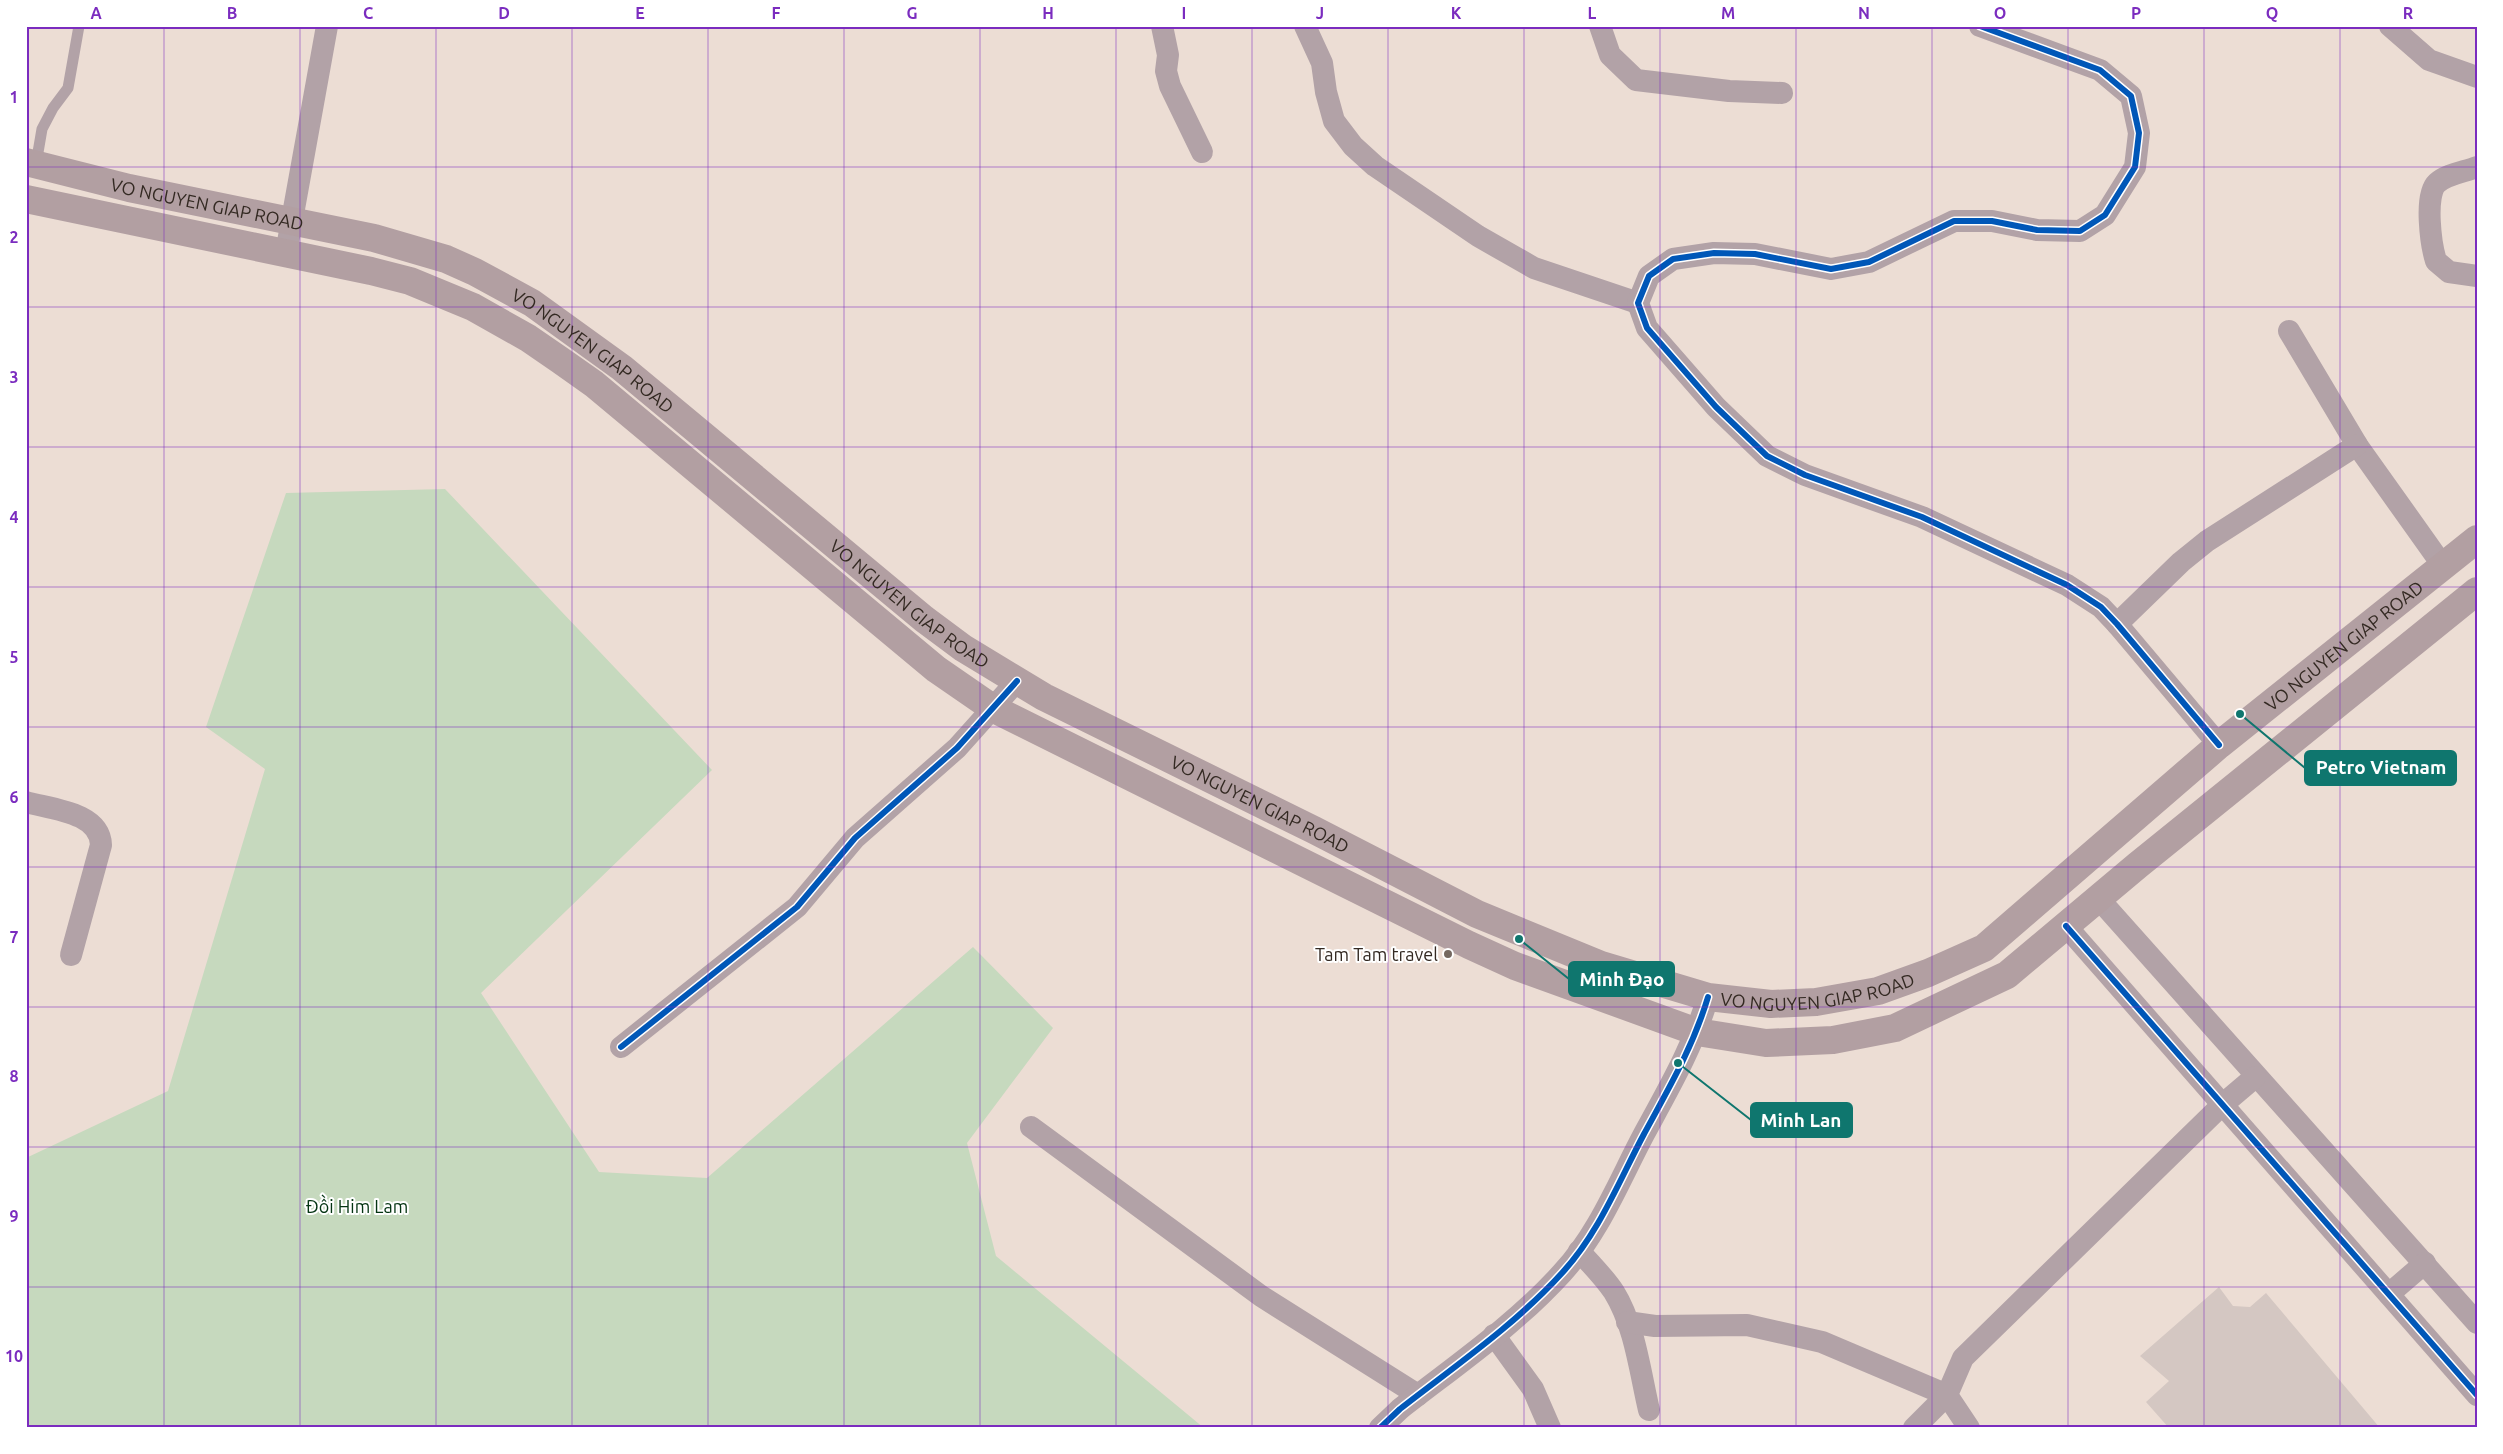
<svg xmlns="http://www.w3.org/2000/svg" width="2503" height="1454" font-family="Ubuntu,sans-serif">
<style>
.green{fill:#c6d9be}
.building{fill:#d4c7c2}
.lines{fill:none;stroke-linecap:round;stroke-linejoin:round}
.service{stroke:#b2a2a7;stroke-width:11}
.minor{stroke:#b2a2a7;stroke-width:22}
.trunk{stroke:#b29fa2;stroke-width:28}
.cycleway-casing{stroke:#fff;stroke-width:9}
.cycleway{stroke:#0057b8;stroke-width:6}
.grid{fill:none;stroke:#7b2cbf;stroke-width:1;stroke-opacity:0.55}
.poi-dot{fill:#746860;stroke:#fff;stroke-width:2}
.labels{text-anchor:middle;dominant-baseline:central;stroke-width:4;stroke-linejoin:round;paint-order:stroke}
.street-label{font-size:18px;fill:#332922;stroke:#fff}
.poi-label{font-size:18px;fill:#332922;stroke:#fff;text-anchor:end}
.park-label{font-size:18px;fill:#043412;stroke:#fff}
.leader{fill:none;stroke:#0f766e;stroke-width:2}
.callout-dot{fill:#0f766e;stroke:#fff;stroke-width:2}
.callout{fill:#0f766e;stroke:#0f766e;stroke-width:2}
.callout-label{font-size:19px;text-anchor:middle;font-weight:bold;fill:#fff}
.neatline{fill:none;stroke:#7b2cbf;stroke-width:2}
.grid-label{font-size:16px;text-anchor:middle;font-weight:bold;fill:#7b2cbf}
</style>
<rect width="100%" height="100%" fill="#ecddd4"/>
<!-- green -->
<path class="green" d="M 445,489 L 712,770 L 481,993 L 599,1172 L 707,1178 L 973,947 L 1053,1028 L 967,1143 L 996,1256 L 1204,1428 L 26,1428 L 26,1158 L 168,1091 L 265,769 L 206,727 L 286,493 Z"/>
<!-- building -->
<path class="building" d="M 2219,1287 L 2233,1306 L 2250,1307 L 2266,1293 L 2380,1428 L 2169,1428 L 2146,1402 L 2169,1381 L 2140,1356 Z"/>
<g class="lines">
<!-- service -->
<path class="service" d="M 36,164 L 42,129 L 53,108 L 68,88 L 79,26"/>
<!-- minor -->
<g class="minor">
<path d="M 1162,26 L 1168,55 L 1166,71 L 1170,86 L 1202,152"/>
<path d="M 1305,26 L 1322,63 L 1326,92 L 1334,121 L 1353,146 L 1375,166 L 1478,236 L 1534,268 L 1638,303"/>
<path d="M 1600,26 L 1610,55 L 1636,80 L 1729,91 L 1782,93"/>
<path d="M 1980,26 L 2100,70 L 2131,96 L 2139,133 L 2135,167 L 2105,215 L 2080,231 L 2037,230 L 1992,221 L 1954,221 L 1869,262 L 1831,269 L 1755,254 L 1714,253 L 1673,259 L 1649,276 L 1638,303 L 1647,328 L 1716,407 L 1767,456 L 1805,475 L 1922,517 L 2067,585 L 2101,607 L 2117,624 L 2219,745"/>
<path d="M 2390,26 L 2429,60 L 2477,77"/>
<path d="M 2477,167 C 2464,172 2447,174 2437,183 C 2424,195 2431,245 2436,261 L 2449,272 L 2477,276"/>
<path d="M 286,253 L 327,26"/>
<path d="M 2289,331 L 2357,445 L 2443,566"/>
<path d="M 2117,624 L 2181,562 L 2207,541 L 2357,445"/>
<path d="M 26,802 C 51,809 100,812 101,845 L 71,955"/>
<path d="M 2098,898 L 2477,1323"/>
<path d="M 2066,926 L 2477,1395"/>
<path d="M 621,1047 L 797,907 L 855,838 L 957,748 L 1017,681"/>
<path d="M 1031,1127 L 1261,1296 L 1418,1395"/>
<path d="M 1579,1251 C 1591,1264 1604,1277 1614,1292 C 1635,1326 1640,1372 1649,1410"/>
<path d="M 2389,1294 L 2425,1263"/>
<path d="M 1627,1322 L 1655,1326 L 1747,1325 L 1822,1342 L 1947,1395 L 1914,1428"/>
<path d="M 1494,1335 L 1533,1389 L 1550,1428"/>
<path d="M 1380,1428 L 1400,1409 C 1455,1366 1515,1325 1562,1273 C 1599,1233 1619,1181 1644,1134 C 1669,1088 1693,1047 1708,997"/>
<path d="M 1969,1428 L 1947,1395 L 1963,1358 L 2222,1105 L 2255,1077"/>
</g>
<!-- trunk -->
<g class="trunk">
<path id="s1" d="M 26,162 L 129,188 L 374,238 L 446,259 L 475,272 L 532,303 L 622,368 L 924,619 L 963,648 L 1044,697 L 1314,830 L 1477,914 L 1601,965 L 1708,997 L 1771,1004 L 1816,1002 L 1878,991 L 1928,973 L 1984,948 L 2219,745 L 2477,539"/>
<path d="M 26,199 L 371,271 L 410,281 L 473,307 L 528,338 L 560,360 L 594,384 L 936,669 L 994,709 L 1469,945 L 1515,966 L 1697,1032 L 1766,1043 L 1833,1040 L 1895,1028 L 2007,975 L 2138,865 L 2477,591"/>
</g>
<defs>
<g id="cycleway">
<path d="M 1980,26 L 2100,70 L 2131,96 L 2139,133 L 2135,167 L 2105,215 L 2080,231 L 2037,230 L 1992,221 L 1954,221 L 1869,262 L 1831,269 L 1755,254 L 1714,253 L 1673,259 L 1649,276 L 1638,303 L 1647,328 L 1716,407 L 1767,456 L 1805,475 L 1922,517 L 2067,585 L 2101,607 L 2117,624 L 2219,745"/>
<path d="M 2066,926 L 2477,1395"/>
<path d="M 621,1047 L 797,907 L 855,838 L 957,748 L 1017,681"/>
<path d="M 1380,1428 L 1400,1409 C 1455,1366 1515,1325 1562,1273 C 1599,1233 1619,1181 1644,1134 C 1669,1088 1693,1047 1708,997"/>
</g>
</defs>
<!-- cycleway casing -->
<use href="#cycleway" class="cycleway-casing"/>
<!-- cycleway -->
<use href="#cycleway" class="cycleway"/>
</g>
<!-- grid -->
<path class="grid" d="M 164,26 L 164,1428M 300,26 L 300,1428M 436,26 L 436,1428M 572,26 L 572,1428M 708,26 L 708,1428M 844,26 L 844,1428M 980,26 L 980,1428M 1116,26 L 1116,1428M 1252,26 L 1252,1428M 1388,26 L 1388,1428M 1524,26 L 1524,1428M 1660,26 L 1660,1428M 1796,26 L 1796,1428M 1932,26 L 1932,1428M 2068,26 L 2068,1428M 2204,26 L 2204,1428M 2340,26 L 2340,1428M 26,167 L 2477,167M 26,307 L 2477,307M 26,447 L 2477,447M 26,587 L 2477,587M 26,727 L 2477,727M 26,867 L 2477,867M 26,1007 L 2477,1007M 26,1147 L 2477,1147M 26,1287 L 2477,1287"/>
<!-- markers -->
<circle class="poi-dot" cx="1448" cy="954" r="5"/>
<g class="labels">
<!-- street labels -->
<g class="street-label">
<text stroke="none"><textPath href="#s1" startOffset="186">VO NGUYEN GIAP ROAD</textPath></text>
<text stroke="none"><textPath href="#s1" startOffset="605">VO NGUYEN GIAP ROAD</textPath></text>
<text stroke="none"><textPath href="#s1" startOffset="1011">VO NGUYEN GIAP ROAD</textPath></text>
<text stroke="none"><textPath href="#s1" startOffset="2661">VO NGUYEN GIAP ROAD</textPath></text>
<text stroke="none"><textPath href="#s1" startOffset="1416">VO NGUYEN GIAP ROAD</textPath></text>
<text stroke="none"><textPath href="#s1" startOffset="2016">VO NGUYEN GIAP ROAD</textPath></text>
</g>
<!-- poi labels -->
<g class="poi-label">
<text x="1438" y="954">Tam Tam travel</text>
</g>
<!-- park labels -->
<g class="park-label">
<text x="357" y="1206">Đồi Him Lam</text>
</g>
</g>
<!-- callouts -->
<path class="leader" d="M2240 714L2305 768M1519 939L1569 979M1678 1063L1751 1120"/>
<g class="callout-dot">
<circle cx="2240" cy="714" r="5"/>
<circle cx="1519" cy="939" r="5"/>
<circle cx="1678" cy="1063" r="5"/>
</g>
<g class="callout">
<rect x="2305" y="751" width="151" height="34" rx="5"/>
<rect x="1569" y="962" width="105" height="34" rx="5"/>
<rect x="1751" y="1103" width="101" height="34" rx="5"/>
</g>
<g class="callout-label">
<text x="2381" y="774">Petro Vietnam</text>
<text x="1622" y="986">Minh Đạo</text>
<text x="1801" y="1127">Minh Lan</text>
</g>
<!-- border -->
<rect width="2503" height="1454" fill="none" stroke="#ffffff" stroke-width="55"/>
<rect x="28" y="28" width="2448" height="1398" class="neatline"/>
<g class="grid-label">
<text x="96" y="19">A</text>
<text x="232" y="19">B</text>
<text x="368" y="19">C</text>
<text x="504" y="19">D</text>
<text x="640" y="19">E</text>
<text x="776" y="19">F</text>
<text x="912" y="19">G</text>
<text x="1048" y="19">H</text>
<text x="1184" y="19">I</text>
<text x="1320" y="19">J</text>
<text x="1456" y="19">K</text>
<text x="1592" y="19">L</text>
<text x="1728" y="19">M</text>
<text x="1864" y="19">N</text>
<text x="2000" y="19">O</text>
<text x="2136" y="19">P</text>
<text x="2272" y="19">Q</text>
<text x="2408" y="19">R</text>
<text x="14" y="103">1</text>
<text x="14" y="243">2</text>
<text x="14" y="383">3</text>
<text x="14" y="523">4</text>
<text x="14" y="663">5</text>
<text x="14" y="803">6</text>
<text x="14" y="943">7</text>
<text x="14" y="1082">8</text>
<text x="14" y="1222">9</text>
<text x="14" y="1362">10</text>
</g>
</svg>
